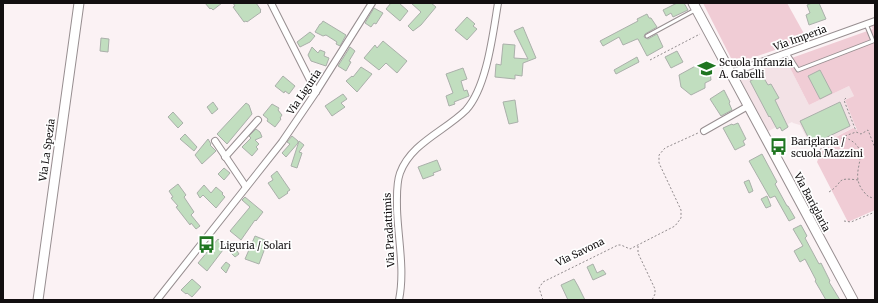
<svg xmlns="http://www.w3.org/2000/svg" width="878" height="303" font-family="Merriweather,serif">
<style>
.built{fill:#f3e2e6}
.green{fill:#f0ccd5}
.building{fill:#c1debf;stroke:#aab0aa}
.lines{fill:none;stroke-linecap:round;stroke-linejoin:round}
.lane-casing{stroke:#978e90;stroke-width:5}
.street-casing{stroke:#978e90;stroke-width:8}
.secondary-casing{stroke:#978e90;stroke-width:11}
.path{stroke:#918b8d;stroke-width:1;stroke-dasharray:2 2;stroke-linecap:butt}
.lane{stroke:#fff;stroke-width:3}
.street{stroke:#fff;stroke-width:6}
.secondary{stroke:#fff;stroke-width:9}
.labels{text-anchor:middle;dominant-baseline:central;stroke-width:3.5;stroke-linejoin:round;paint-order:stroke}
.street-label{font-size:10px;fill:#120f10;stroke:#fff}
.poi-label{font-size:10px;fill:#120f10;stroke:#fff;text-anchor:start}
</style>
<rect width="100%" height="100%" fill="#fbf2f4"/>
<!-- built -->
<path class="built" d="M 786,60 L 809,105 L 849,86 L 854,96 L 845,100 L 856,126 L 819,146 L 810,144 L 800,125 L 793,123 L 792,122 L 788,124 L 789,127 L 782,131 L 780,128 L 777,129 L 776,127 L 767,132 L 740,79 L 742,76 Z"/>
<!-- green -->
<g class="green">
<path d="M 703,3 L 787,3 L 807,39 L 734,64 Z"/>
<path d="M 875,23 L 875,210 L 848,222 L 817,162 L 821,152 L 828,148 L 825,143 L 853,128 L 857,130 L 845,100 L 854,96 L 849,86 L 809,105 L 786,60 L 873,29 L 871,25 Z"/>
</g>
<!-- building -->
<g class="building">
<path d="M 205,3 L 222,3 L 213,10 L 211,8 L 210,9 Z"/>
<path d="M 233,3 L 256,3 L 261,10 L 260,11 L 261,12 L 247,22 L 246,21 L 244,22 L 233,7 L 235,6 Z"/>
<path d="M 391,3 L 399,3 L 408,11 L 400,21 L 386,9 Z"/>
<path d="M 411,3 L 431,3 L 436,7 L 421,25 L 413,31 L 408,26 L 421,12 Z"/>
<path d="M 677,3 L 684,3 L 688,10 L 673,17 L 671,13 L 666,16 L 663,10 Z"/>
<path d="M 812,3 L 819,3 L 826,19 L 809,25 L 806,15 L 810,13 L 807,5 Z"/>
<path d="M 374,8 L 383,13 L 376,24 L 374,23 L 371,27 L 365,23 Z"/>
<path d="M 647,14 L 649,18 L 651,18 L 657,27 L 645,34 L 644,37 L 648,39 L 657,34 L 663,47 L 647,56 L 638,39 L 637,39 L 623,45 L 619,37 L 603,46 L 600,41 L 638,21 L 637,19 Z"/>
<path d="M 467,17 L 475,24 L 473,26 L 477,29 L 467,40 L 455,30 Z"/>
<path d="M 323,21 L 346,35 L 340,46 L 336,44 L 337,42 L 326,35 L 323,36 L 315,32 L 320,24 L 321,24 Z"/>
<path d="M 523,27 L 536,58 L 523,63 L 522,76 L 515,75 L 515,79 L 495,77 L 496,64 L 501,65 L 503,44 L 515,45 L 514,58 L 528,59 L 514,31 Z"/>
<path d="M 310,32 L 315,36 L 310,42 L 300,47 L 297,42 Z"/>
<path d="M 101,38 L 109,39 L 108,52 L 100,51 Z"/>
<path d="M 383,41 L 407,61 L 397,73 L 386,63 L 379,70 L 364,58 L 375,45 L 377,48 Z"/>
<path d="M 312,47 L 318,53 L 320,50 L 325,52 L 324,56 L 329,58 L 326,66 L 311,61 L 308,55 Z"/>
<path d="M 350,47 L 355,51 L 349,61 L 351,62 L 346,71 L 338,66 Z"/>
<path d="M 677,51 L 683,62 L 671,68 L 665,57 Z"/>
<path d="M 637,57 L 639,62 L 616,74 L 614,70 Z"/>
<path d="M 701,63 L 710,71 L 711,80 L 705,83 L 705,88 L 691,95 L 681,87 L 679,75 Z"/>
<path d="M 361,67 L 372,74 L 357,92 L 346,81 L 352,76 L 353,77 Z"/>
<path d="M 463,68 L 467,79 L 461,81 L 464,91 L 467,90 L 469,96 L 454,102 L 455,104 L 449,106 L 446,96 L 453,93 L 446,74 Z"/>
<path d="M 820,70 L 832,93 L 820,99 L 808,76 Z"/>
<path d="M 762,75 L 768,85 L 771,84 L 779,98 L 775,100 L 788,127 L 782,131 L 780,127 L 777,129 L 770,116 L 769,117 L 750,81 Z"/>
<path d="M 283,76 L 295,86 L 289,94 L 285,91 L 284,93 L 275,86 Z"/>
<path d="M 724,90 L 730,102 L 729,103 L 732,110 L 721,116 L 710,99 Z"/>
<path d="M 343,94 L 347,99 L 341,103 L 345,107 L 332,116 L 325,106 Z"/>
<path d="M 515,100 L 518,122 L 509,124 L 503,102 Z"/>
<path d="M 213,102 L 218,109 L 212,114 L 207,107 Z"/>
<path d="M 840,102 L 850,126 L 815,143 L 810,141 L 800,121 Z"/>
<path d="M 246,103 L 249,105 L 252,114 L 227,144 L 217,134 Z"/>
<path d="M 272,104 L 279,108 L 278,110 L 282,115 L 280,118 L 281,119 L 275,127 L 267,121 L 268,119 L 263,115 Z"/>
<path d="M 173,112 L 183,123 L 178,128 L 168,117 Z"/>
<path d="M 738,123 L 746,139 L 743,141 L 745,145 L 735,150 L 723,128 L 732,124 L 733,125 Z"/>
<path d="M 256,129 L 260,132 L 262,137 L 255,140 L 259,144 L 256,147 L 258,149 L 252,156 L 242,147 L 251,138 L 249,136 Z"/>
<path d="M 185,134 L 197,147 L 194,151 L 180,139 Z"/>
<path d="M 292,136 L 298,141 L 298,143 L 286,157 L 282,153 L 290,144 L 287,142 Z"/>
<path d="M 208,139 L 211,144 L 210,145 L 216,151 L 202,164 L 195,155 Z"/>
<path d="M 299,141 L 304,145 L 299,152 L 302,153 L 297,168 L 291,166 Z"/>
<path d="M 762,154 L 777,182 L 775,184 L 787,206 L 788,206 L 795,218 L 789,221 L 775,196 L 770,198 L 749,161 Z"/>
<path d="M 437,160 L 441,170 L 433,173 L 434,175 L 423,179 L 418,167 Z"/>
<path d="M 224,168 L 230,173 L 224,180 L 218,174 Z"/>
<path d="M 277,171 L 290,190 L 287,192 L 288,193 L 279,199 L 268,183 L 273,180 L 271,176 Z"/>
<path d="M 749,180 L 753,191 L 749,193 L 744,182 Z"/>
<path d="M 178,184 L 186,195 L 184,197 L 194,212 L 191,215 L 200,226 L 196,229 L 191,223 L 190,225 L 176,207 L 178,206 L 171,198 L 173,197 L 169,191 Z"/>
<path d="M 204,185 L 211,193 L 216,187 L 223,193 L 222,194 L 225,197 L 216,208 L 203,195 L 200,198 L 197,193 Z"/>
<path d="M 767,196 L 771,206 L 766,208 L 761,199 Z"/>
<path d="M 245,197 L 263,212 L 256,221 L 255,220 L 241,240 L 230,231 L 250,207 L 242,200 Z"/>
<path d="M 801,225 L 807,236 L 805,238 L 819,264 L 821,263 L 830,281 L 829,282 L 840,300 L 826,300 L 815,281 L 816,280 L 805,259 L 800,262 L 794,251 L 803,246 L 793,229 Z"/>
<path d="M 255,236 L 265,240 L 263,248 L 265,248 L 259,264 L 245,259 Z"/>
<path d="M 218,239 L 226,246 L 207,271 L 198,263 Z"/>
<path d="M 233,245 L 239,254 L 235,257 L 228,250 Z"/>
<path d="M 226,262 L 230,265 L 226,273 L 221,268 Z"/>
<path d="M 593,264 L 597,273 L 603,270 L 606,274 L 593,280 L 587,267 Z"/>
<path d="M 192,279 L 201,287 L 192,297 L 187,293 L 186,294 L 181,290 Z"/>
<path d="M 574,279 L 578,286 L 585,300 L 568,300 L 561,285 Z"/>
</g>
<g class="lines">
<defs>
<g id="lane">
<path d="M 647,36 L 695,10"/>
<path d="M 787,53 L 798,70 L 873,41 L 866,24"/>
</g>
<g id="street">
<path d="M 271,3 L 316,92"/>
<path d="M 731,73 L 875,21"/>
<path d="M 704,131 L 748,106"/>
<path d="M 215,141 L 246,187"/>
<path d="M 225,157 L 258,120"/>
<path d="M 157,300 L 282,142 L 316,92 L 372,3"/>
<path d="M 399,300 C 405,270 398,239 397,209 C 397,197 396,184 400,173 C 411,143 445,131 466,110 C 487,87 493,33 498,3"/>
</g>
<g id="secondary">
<path d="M 693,3 L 853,300"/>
<path d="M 38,300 L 79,3"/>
</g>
</defs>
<!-- lane casing -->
<use href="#lane" class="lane-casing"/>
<!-- street casing -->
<use href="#street" class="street-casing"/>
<!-- secondary casing -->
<use href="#secondary" class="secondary-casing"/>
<!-- path -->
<g class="path">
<path d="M 650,60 L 700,34"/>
<path d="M 846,98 L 844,100 L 845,103 L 856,131"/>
<path d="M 845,136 L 856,132 L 861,134 L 868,130 L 875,148"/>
<path d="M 809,155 L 844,137 C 878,151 845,170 864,192 C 867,196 870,198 875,198"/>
<path d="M 829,192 C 845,182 834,177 858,180"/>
<path d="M 844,221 L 851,222 L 875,212"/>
<path d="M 638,246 L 638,253 L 655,289 L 655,294 L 652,300"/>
<path d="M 543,300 L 539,288 L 543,282 L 618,245 L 621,245 L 630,249 L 675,226 L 681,218 L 681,210 L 659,163 L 659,155 L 665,148 L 698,133"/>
</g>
<!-- lane -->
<use href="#lane" class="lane"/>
<!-- street -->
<use href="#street" class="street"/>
<!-- secondary -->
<use href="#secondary" class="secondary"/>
</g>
<!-- icons -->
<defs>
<symbol id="school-bare" viewBox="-9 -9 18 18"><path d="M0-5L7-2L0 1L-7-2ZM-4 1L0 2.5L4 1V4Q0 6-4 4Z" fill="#1f7520" stroke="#fff" stroke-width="2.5" paint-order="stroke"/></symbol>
<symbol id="bus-bare" viewBox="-9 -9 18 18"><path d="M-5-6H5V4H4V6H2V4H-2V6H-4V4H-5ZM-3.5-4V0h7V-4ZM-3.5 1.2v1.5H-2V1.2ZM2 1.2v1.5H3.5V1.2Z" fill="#1f7520" stroke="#fff" stroke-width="2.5" paint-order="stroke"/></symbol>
</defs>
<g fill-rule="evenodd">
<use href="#school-bare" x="694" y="56" width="25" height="25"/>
<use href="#bus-bare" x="766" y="134" width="25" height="25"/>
<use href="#bus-bare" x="194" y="232" width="25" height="25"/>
</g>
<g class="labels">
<!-- street labels -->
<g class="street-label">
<text transform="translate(800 38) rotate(-20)">Via Imperia</text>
<text transform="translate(304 92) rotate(-56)">Via Liguria</text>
<text transform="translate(47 150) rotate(-82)">Via La Spezia</text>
<text transform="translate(812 202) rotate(62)">Via Bariglaria</text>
<text transform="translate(389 230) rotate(-93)">Via Pradattimis</text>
<text transform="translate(580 252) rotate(-26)">Via Savona</text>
</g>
<!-- poi labels -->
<g class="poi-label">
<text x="719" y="62">Scuola Infanzia<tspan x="719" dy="12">A. Gabelli</tspan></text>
<text x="791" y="141">Bariglaria /<tspan x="791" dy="12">scuola Mazzini</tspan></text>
<text x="220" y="245">Liguria / Solari</text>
</g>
</g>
<!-- border -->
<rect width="878" height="303" fill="none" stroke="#120f10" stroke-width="8"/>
</svg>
